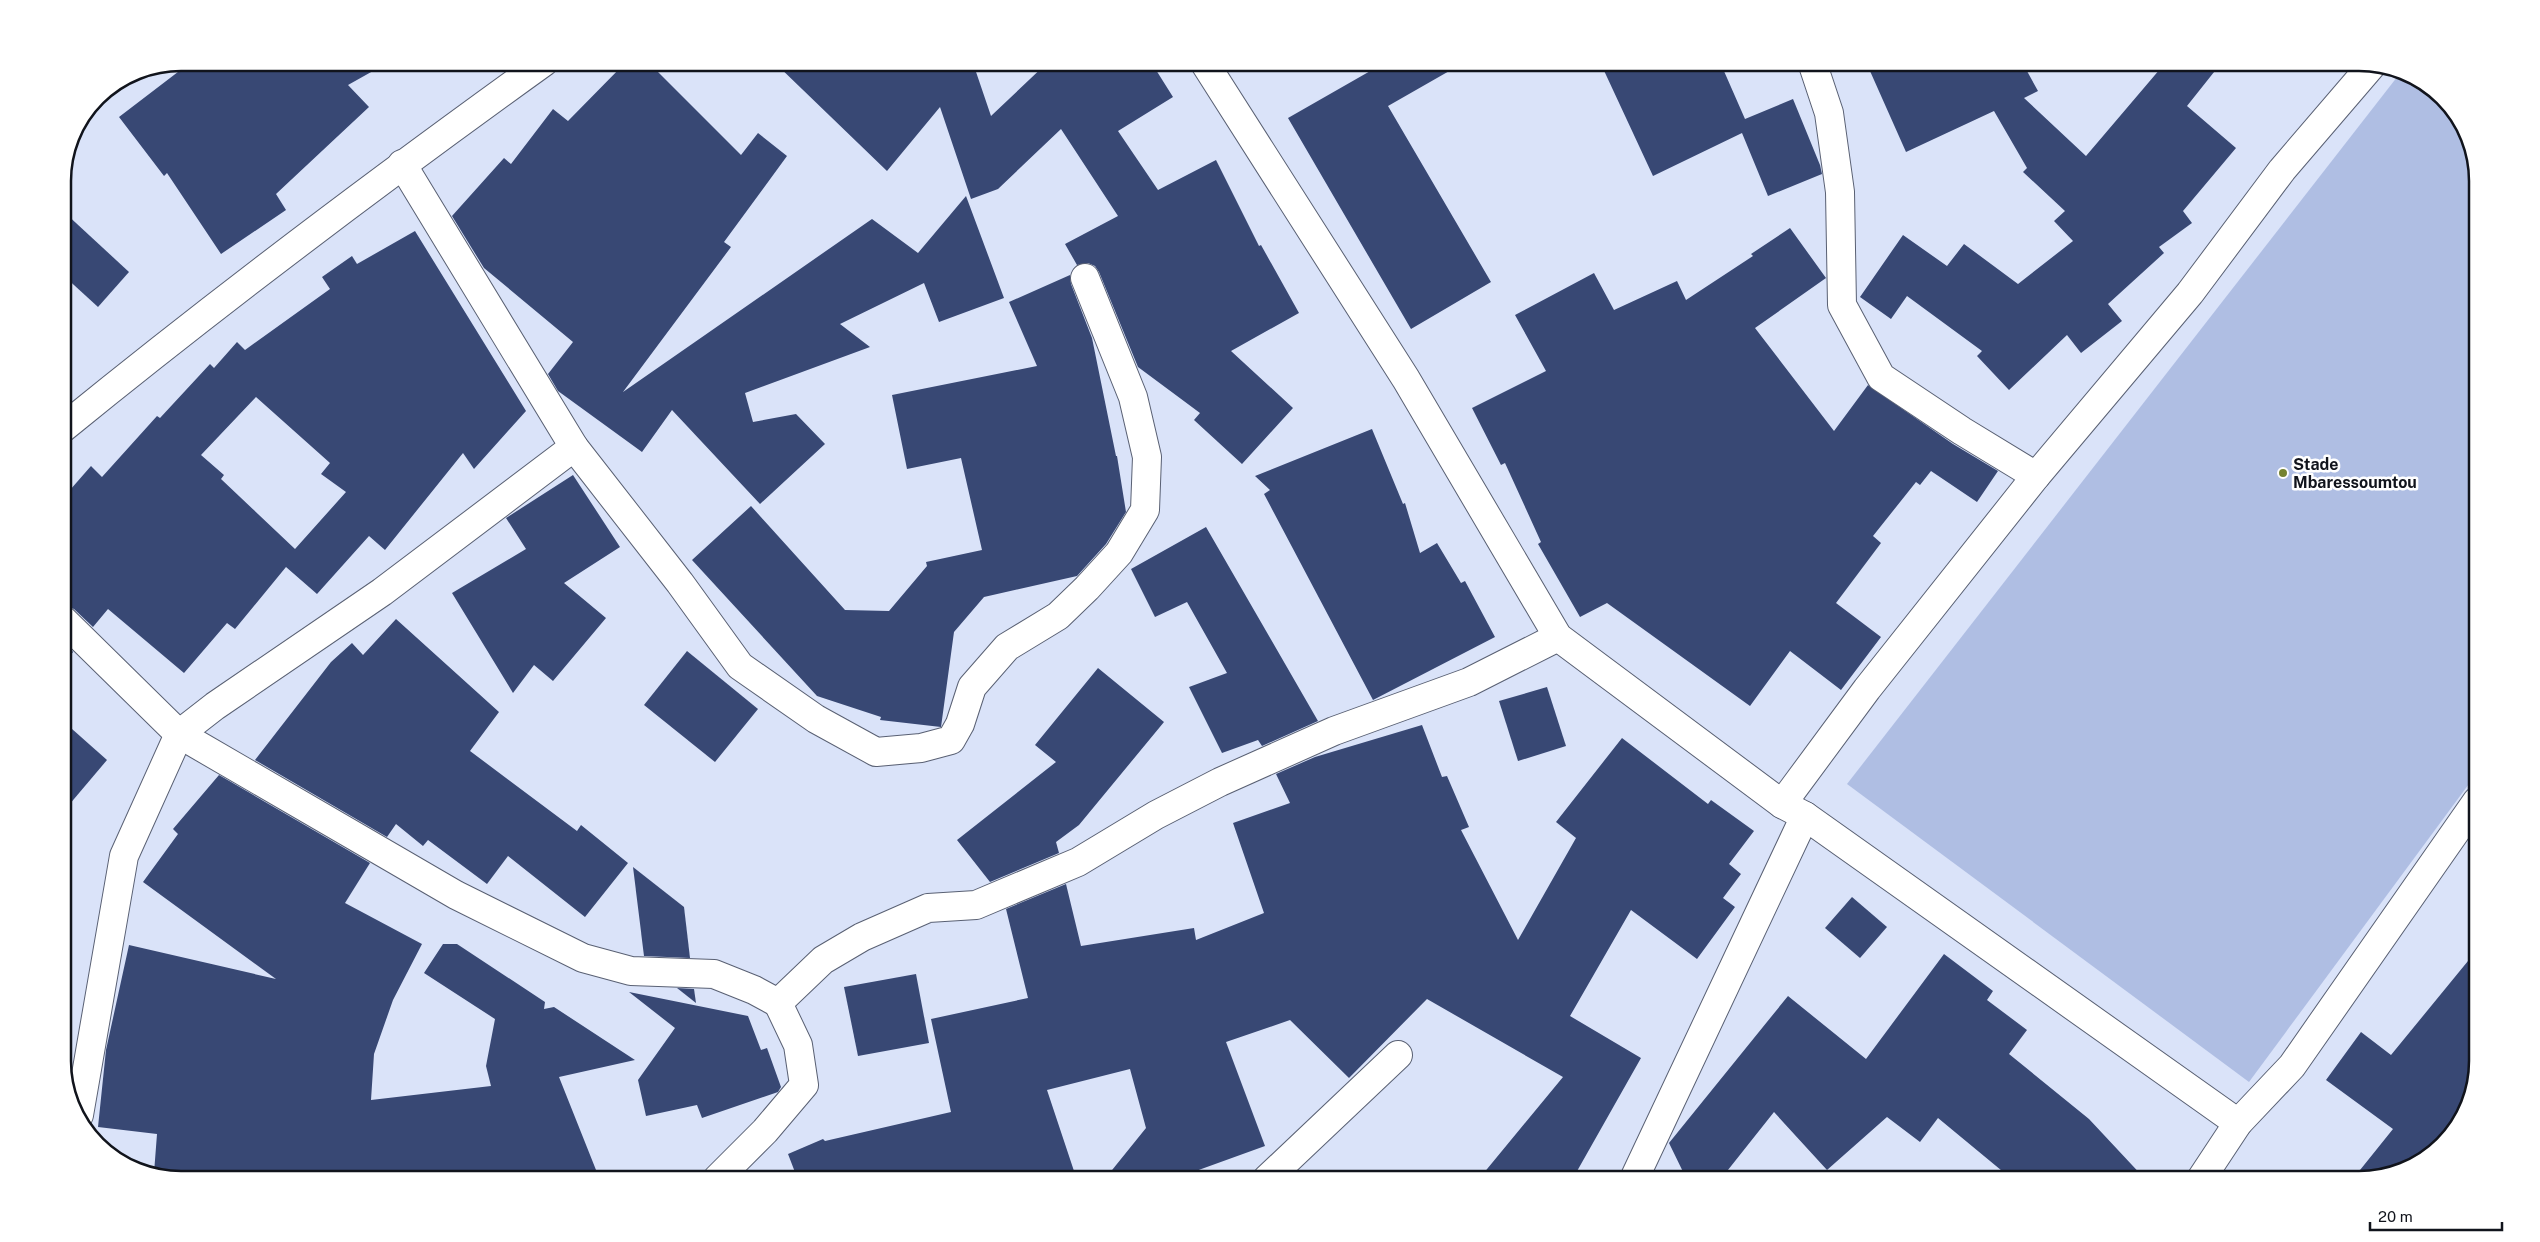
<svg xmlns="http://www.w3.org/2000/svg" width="2540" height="1242" font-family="'Public Sans',sans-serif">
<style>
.green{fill:#afbee3}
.building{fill:#384874;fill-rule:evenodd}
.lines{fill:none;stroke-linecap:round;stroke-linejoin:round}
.minor-casing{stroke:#596073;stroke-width:30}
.minor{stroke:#fff;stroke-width:28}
.poi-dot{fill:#758331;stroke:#fff;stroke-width:2}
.labels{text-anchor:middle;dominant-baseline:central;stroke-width:5;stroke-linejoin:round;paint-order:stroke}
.poi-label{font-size:16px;font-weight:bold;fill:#11141c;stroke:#fff;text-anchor:start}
.rim{fill:none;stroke:#11141c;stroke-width:2.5}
</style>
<rect width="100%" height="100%" fill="#dae3f9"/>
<!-- green -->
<path class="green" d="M 2401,72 L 2416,79 L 2458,115 L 2477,174 L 2477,773 L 2249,1082 L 1847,784 Z"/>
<!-- building -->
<g class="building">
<path d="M 191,62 L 389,62 L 348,85 L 369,107 L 276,194 L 286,210 L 221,254 L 167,173 L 164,176 L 119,117 Z"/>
<path d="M 626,62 L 648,62 L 741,155 L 758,133 L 787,156 L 724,242 L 731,247 L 623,392 L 872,219 L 918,253 L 966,196 L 1004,298 L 939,322 L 924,283 L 840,324 L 870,347 L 745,393 L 753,422 L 796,414 L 825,444 L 760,504 L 672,410 L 642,452 L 558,391 L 548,374 L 573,342 L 484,268 L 452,216 L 504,158 L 511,164 L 553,109 L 568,121 Z"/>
<path d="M 774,62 L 977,62 L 974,66 L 991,116 L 1048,62 L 1151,62 L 1173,97 L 1118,131 L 1158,190 L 1216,160 L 1259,246 L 1261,245 L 1299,313 L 1231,351 L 1293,408 L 1242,464 L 1194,420 L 1200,413 L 1138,367 L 1099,272 L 1095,266 L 1088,263 L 1077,265 L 1065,244 L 1118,216 L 1061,129 L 998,189 L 971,199 L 940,107 L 887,171 Z"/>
<path d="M 1386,62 L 1465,62 L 1388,106 L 1491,282 L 1411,329 L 1288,118 Z"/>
<path d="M 1600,62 L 1720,62 L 1745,119 L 1793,99 L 1820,165 L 1822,174 L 1768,196 L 1742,133 L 1653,176 Z"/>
<path d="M 1866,62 L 2022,62 L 2038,91 L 2024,98 L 2086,156 L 2166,62 L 2222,62 L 2187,106 L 2236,148 L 2183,211 L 2192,223 L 2159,247 L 2164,253 L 2108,304 L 2122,321 L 2081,353 L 2067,335 L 2009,390 L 1977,356 L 1982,351 L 1907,296 L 1891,319 L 1860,297 L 1903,235 L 1947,266 L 1964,244 L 2018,284 L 2073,241 L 2054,221 L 2065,211 L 2023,172 L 2027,168 L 1994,111 L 1906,152 Z"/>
<path d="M 63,211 L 129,272 L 98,307 L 63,275 Z"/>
<path d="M 1790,228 L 1826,278 L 1755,328 L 1834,431 L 1868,385 L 1953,444 L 1998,471 L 1977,502 L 1931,471 L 1920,485 L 1916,482 L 1873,536 L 1881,543 L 1836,603 L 1881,637 L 1841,690 L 1790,651 L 1750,706 L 1607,603 L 1580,617 L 1538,544 L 1541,542 L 1505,463 L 1501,465 L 1472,408 L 1546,371 L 1515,315 L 1594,273 L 1614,310 L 1677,281 L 1686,300 L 1753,256 L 1751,254 Z"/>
<path d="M 415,231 L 526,411 L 474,469 L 463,453 L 385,550 L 369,536 L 317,594 L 286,567 L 235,629 L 227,623 L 184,673 L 108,609 L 93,627 L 74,609 L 63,605 L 63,498 L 91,466 L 102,477 L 157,416 L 160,418 L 210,364 L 214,368 L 237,342 L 245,350 L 330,289 L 322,277 L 352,256 L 357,264 ZM 256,397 L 330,463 L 321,474 L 346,492 L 295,549 L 221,479 L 224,475 L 201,455 Z"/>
<path d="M 1070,275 L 1071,284 L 1092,338 L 1116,456 L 1117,456 L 1126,512 L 1106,544 L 1077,576 L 984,597 L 954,632 L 941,727 L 880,720 L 881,717 L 817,696 L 692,560 L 751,506 L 845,610 L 889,611 L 927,566 L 926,562 L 982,550 L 961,458 L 907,469 L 892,395 L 1037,366 L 1009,302 Z"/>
<path d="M 1372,429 L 1403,504 L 1405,503 L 1420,553 L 1437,543 L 1461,583 L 1465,581 L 1495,637 L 1373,700 L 1264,494 L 1270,490 L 1255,476 Z"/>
<path d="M 573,475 L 620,547 L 564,583 L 606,618 L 553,681 L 534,665 L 513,693 L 452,593 L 526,549 L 506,518 Z"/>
<path d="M 1206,527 L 1318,721 L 1262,746 L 1258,740 L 1222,753 L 1189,687 L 1227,673 L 1187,602 L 1155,617 L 1131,569 Z"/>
<path d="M 396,619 L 499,712 L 470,751 L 577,831 L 581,825 L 628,863 L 585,917 L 508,856 L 487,884 L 428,840 L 423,846 L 396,824 L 387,837 L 255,760 L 331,662 L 352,643 L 363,655 Z"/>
<path d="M 63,642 L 73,652 L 63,664 Z"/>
<path d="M 687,651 L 758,709 L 715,762 L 644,705 Z"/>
<path d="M 1098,668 L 1164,722 L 1079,825 L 1056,842 L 1059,853 L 990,882 L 957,840 L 1056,762 L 1035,745 Z"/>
<path d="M 1547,687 L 1566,746 L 1518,761 L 1499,701 Z"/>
<path d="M 63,721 L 107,760 L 63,812 Z"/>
<path d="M 1422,725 L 1442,777 L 1447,776 L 1469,827 L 1461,830 L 1518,940 L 1576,838 L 1556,822 L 1622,738 L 1708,804 L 1711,800 L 1754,831 L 1729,864 L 1741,874 L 1723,898 L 1735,907 L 1697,959 L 1631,910 L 1570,1016 L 1641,1058 L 1572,1180 L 1478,1180 L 1563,1077 L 1427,999 L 1349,1078 L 1290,1020 L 1226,1042 L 1265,1146 L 1171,1180 L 1104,1180 L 1146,1128 L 1130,1069 L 1047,1090 L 1077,1180 L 798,1180 L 788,1154 L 823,1139 L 825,1141 L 951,1112 L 931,1019 L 1028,998 L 1006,909 L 1066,884 L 1081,946 L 1194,928 L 1196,940 L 1264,913 L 1233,823 L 1290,803 L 1276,774 L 1315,757 Z"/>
<path d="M 219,775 L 370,863 L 345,903 L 422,944 L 393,1000 L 374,1054 L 371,1100 L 491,1086 L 486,1066 L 495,1019 L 424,973 L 443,944 L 457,944 L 545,1002 L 544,1009 L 554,1007 L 635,1060 L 559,1077 L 600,1180 L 181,1180 L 154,1173 L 157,1134 L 98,1127 L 106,1050 L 129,945 L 276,979 L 143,882 L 178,834 L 173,829 Z"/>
<path d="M 633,867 L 684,907 L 690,958 L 644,956 Z"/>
<path d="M 1852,897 L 1887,927 L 1860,958 L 1825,928 Z"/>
<path d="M 2477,950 L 2478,1061 L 2465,1113 L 2424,1160 L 2359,1180 L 2352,1180 L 2393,1129 L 2326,1080 L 2361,1032 L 2391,1055 Z"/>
<path d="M 1944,954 L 1993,991 L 1987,1000 L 2027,1030 L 2009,1054 L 2089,1119 L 2146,1180 L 2013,1180 L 1938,1118 L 1920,1142 L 1887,1117 L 1827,1170 L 1774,1112 L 1720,1180 L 1687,1180 L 1669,1143 L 1788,996 L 1866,1059 Z"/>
<path d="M 916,974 L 929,1043 L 858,1056 L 844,987 Z"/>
<path d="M 677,988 L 694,989 L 696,1003 Z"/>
<path d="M 629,992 L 748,1016 L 761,1050 L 767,1048 L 781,1087 L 778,1092 L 702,1118 L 697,1105 L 646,1116 L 638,1080 L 675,1028 Z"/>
</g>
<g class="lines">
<defs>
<g id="minor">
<path d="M 1204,62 L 1406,379 L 1558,637 L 1782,804 L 1805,816 L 2238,1123"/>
<path d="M 1812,62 L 1829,113 L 1840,192 L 1842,305 L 1881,377 L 1962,431 L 2036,476"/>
<path d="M 402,164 L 574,447 L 680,583 L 740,666 L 816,719 L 876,752 L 921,748 L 951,740 L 960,724 L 972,687 L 1007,647 L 1058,616 L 1087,588 L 1119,553 L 1145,510 L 1147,457 L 1133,397 L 1085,278"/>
<path d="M 63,428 C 219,301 380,180 544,62"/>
<path d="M 63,620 L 179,734 L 456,895 L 583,958 L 631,971 L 714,974 L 754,990 L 778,1003 L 823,960 L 862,937 L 928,908 L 976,905 L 1078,862 L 1156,815 L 1220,782 L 1334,731 L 1469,682 L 1558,637"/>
<path d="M 1782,804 L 1867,689 L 2036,476 L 2190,293 L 2282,170 L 2372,65"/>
<path d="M 79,1115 L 124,856 L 179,734 L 215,706 L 382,592 L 574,447"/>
<path d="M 717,1179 L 765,1131 L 804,1085 L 798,1045 L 778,1003"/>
<path d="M 1267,1179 L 1398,1055"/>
<path d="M 1634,1179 L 1805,816"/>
<path d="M 2201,1179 L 2238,1123 L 2292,1066 L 2477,801"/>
</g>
</defs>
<!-- minor casing -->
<use href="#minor" class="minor-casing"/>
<!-- minor -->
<use href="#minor" class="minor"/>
</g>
<!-- markers -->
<circle class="poi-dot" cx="2283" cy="473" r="5"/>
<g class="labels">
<!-- poi labels -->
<g class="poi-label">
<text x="2293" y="464">Stade<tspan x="2293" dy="18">Mbaressoumtou</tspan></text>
</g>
</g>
<!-- crop -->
<path d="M0 0H2540V1242H0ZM181 71H2359A110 110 0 0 1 2469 181V1061A110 110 0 0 1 2359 1171H181A110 110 0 0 1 71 1061V181A110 110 0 0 1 181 71Z" fill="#fff" fill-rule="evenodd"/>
<path class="rim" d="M181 71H2359A110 110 0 0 1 2469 181V1061A110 110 0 0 1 2359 1171H181A110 110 0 0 1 71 1061V181A110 110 0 0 1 181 71Z"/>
<!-- scale -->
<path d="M2370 1222v8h132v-8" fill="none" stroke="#11141c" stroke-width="2.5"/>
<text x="2378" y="1222" font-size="15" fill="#11141c" stroke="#ffffff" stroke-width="4" paint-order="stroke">20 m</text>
</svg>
